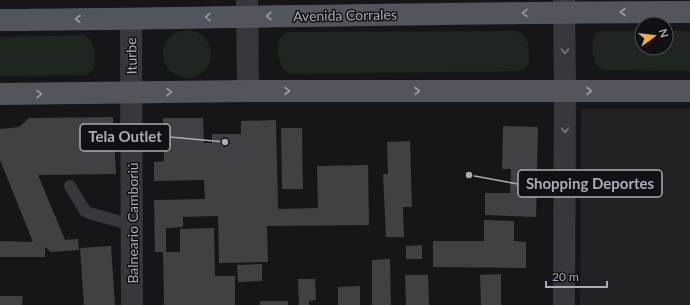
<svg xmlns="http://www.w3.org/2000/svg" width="690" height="305" font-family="Lato,sans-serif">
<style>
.built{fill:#222225}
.green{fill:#1e261f}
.building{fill:#404145}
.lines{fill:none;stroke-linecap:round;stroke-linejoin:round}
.service{stroke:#37383d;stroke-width:12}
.minor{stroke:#37383d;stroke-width:22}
.tertiary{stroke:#37383d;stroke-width:22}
.primary{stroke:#53555c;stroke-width:22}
.oneway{stroke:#979ba6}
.oneway2{stroke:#757881}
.labels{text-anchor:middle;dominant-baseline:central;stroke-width:3;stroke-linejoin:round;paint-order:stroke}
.street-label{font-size:14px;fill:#a8adb8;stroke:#111113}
.leader{fill:none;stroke:#a8adb8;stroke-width:1.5}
.callout-dot{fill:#a8adb8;stroke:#111113;stroke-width:1.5}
.callout{fill:#111113;stroke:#a8adb8;stroke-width:1.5}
.callout-label{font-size:15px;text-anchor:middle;font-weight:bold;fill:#a8adb8}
</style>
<rect width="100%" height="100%" fill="#161618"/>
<!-- built -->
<path class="built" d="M 581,109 L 690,109 L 690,305 L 580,305 Z"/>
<!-- green -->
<g class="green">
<circle cx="187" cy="54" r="24"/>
<path d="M 518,31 L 524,35 L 528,43 L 529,62 L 525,68 L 520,71 L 289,74 C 286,71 283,69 282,66 C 276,56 276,39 286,32 Z"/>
<path d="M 600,31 L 642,31 L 642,48 L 666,48 L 666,31 L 690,31 L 690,71 L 602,70 L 596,64 L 593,55 L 592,44 L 594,35 Z"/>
<path d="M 85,35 L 91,41 L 95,51 L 95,64 L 92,71 L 87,75 L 0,76 L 0,37 Z"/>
</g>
<!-- building -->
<g class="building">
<path d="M 113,117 L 116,174 L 38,175 L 65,240 L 78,239 L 79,250 L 51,252 L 45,247 L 45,257 L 0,257 L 0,241 L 33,242 L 0,160 L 0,129 L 19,127 L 29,118 Z"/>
<path d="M 163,118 L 203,118 L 204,143 L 212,143 L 212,134 L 241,134 L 241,121 L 276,120 L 278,209 L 318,208 L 317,166 L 368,165 L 369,225 L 267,226 L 268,262 L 219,263 L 218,216 L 183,217 L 183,227 L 166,228 L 166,252 L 180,252 L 180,229 L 214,228 L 215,276 L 235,276 L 235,305 L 164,305 L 163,252 L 155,252 L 154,200 L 205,199 L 204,180 L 154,181 L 154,162 L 164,161 Z"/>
<path d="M 503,126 L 538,127 L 536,217 L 485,215 L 485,193 L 510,193 L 511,169 L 502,169 Z"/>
<path d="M 281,128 L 302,128 L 303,189 L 282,189 Z"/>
<path d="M 410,141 L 412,207 L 403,207 L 404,237 L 386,237 L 383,174 L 388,174 L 387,142 Z"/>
<path d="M 484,220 L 514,221 L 514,241 L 526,242 L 526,268 L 433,267 L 433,241 L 484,241 Z"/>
<path d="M 422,245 L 422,259 L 406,259 L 406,246 Z"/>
<path d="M 111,246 L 115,305 L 84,305 L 80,248 Z"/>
<path d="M 390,259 L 391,305 L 372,305 L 372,260 Z"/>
<path d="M 262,264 L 262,281 L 238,282 L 237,265 Z"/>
<path d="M 501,274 L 501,305 L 481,305 L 480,275 Z"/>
<path d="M 405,275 L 428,275 L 429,305 L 406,305 Z"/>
<path d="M 298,279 L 315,279 L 316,300 L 309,301 L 309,305 L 299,305 Z"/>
<path d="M 360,286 L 360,305 L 338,305 L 338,287 Z"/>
<path d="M 0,296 L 23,296 L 22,305 L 0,305 Z"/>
<rect x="260" y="301" width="28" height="4"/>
</g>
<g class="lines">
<!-- service -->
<path class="service" d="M 70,186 L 85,211 L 89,213 L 132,225"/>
<!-- minor -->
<g class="minor">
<path d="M 247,0 L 248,91"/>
<path d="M 564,305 L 565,91 L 564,0"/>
</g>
<!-- tertiary -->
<path class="tertiary" d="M 131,19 L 132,305"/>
<!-- primary -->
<g class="primary">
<path d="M 0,20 C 230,18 460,12 690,12"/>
<path d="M 0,94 L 248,91 L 690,91"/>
</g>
</g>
<!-- one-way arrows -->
<defs><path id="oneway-chevron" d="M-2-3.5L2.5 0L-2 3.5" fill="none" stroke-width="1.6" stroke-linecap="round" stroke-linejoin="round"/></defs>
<g class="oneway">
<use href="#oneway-chevron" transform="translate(623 12) rotate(-180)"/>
<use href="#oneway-chevron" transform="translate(525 13) rotate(179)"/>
<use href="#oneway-chevron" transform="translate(269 16) rotate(179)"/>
<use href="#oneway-chevron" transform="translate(208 17) rotate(179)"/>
<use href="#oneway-chevron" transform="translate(78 19) rotate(180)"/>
<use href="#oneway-chevron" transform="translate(287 91)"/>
<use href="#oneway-chevron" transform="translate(417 91)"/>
<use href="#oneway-chevron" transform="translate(589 91)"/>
<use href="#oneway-chevron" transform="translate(169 92) rotate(-1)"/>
<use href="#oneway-chevron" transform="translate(39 94) rotate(-1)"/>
</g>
<g class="oneway2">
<use href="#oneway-chevron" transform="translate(565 51) rotate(90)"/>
<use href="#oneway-chevron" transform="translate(565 130) rotate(90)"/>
</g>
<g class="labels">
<!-- street labels -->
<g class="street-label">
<text transform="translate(345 15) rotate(-1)">Avenida Corrales</text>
<text transform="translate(131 56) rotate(-91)">Iturbe</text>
<text transform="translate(132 223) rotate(-90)">Balneario Camboriú</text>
</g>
</g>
<!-- callouts -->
<path class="leader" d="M225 142L170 137M469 175L518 184"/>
<g class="callout-dot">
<circle cx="225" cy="142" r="4"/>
<circle cx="469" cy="175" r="4"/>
</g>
<g class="callout">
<rect x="80" y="124" width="90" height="27" rx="4"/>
<rect x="518" y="170" width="144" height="27" rx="4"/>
</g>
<g class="callout-label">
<text x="125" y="142">Tela Outlet</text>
<text x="590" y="189">Shopping Deportes</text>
</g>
<!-- north arrow -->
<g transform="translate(654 36) rotate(75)"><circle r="19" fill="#111113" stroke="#4d4f55"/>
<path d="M0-3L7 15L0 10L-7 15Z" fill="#f2b134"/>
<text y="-6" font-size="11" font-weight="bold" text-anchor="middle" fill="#a8adb8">N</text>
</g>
<!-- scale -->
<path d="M546 281v6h61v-6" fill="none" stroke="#a8adb8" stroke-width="2"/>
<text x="552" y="281" font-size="12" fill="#a8adb8" stroke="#111113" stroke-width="3" paint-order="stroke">20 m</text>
</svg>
